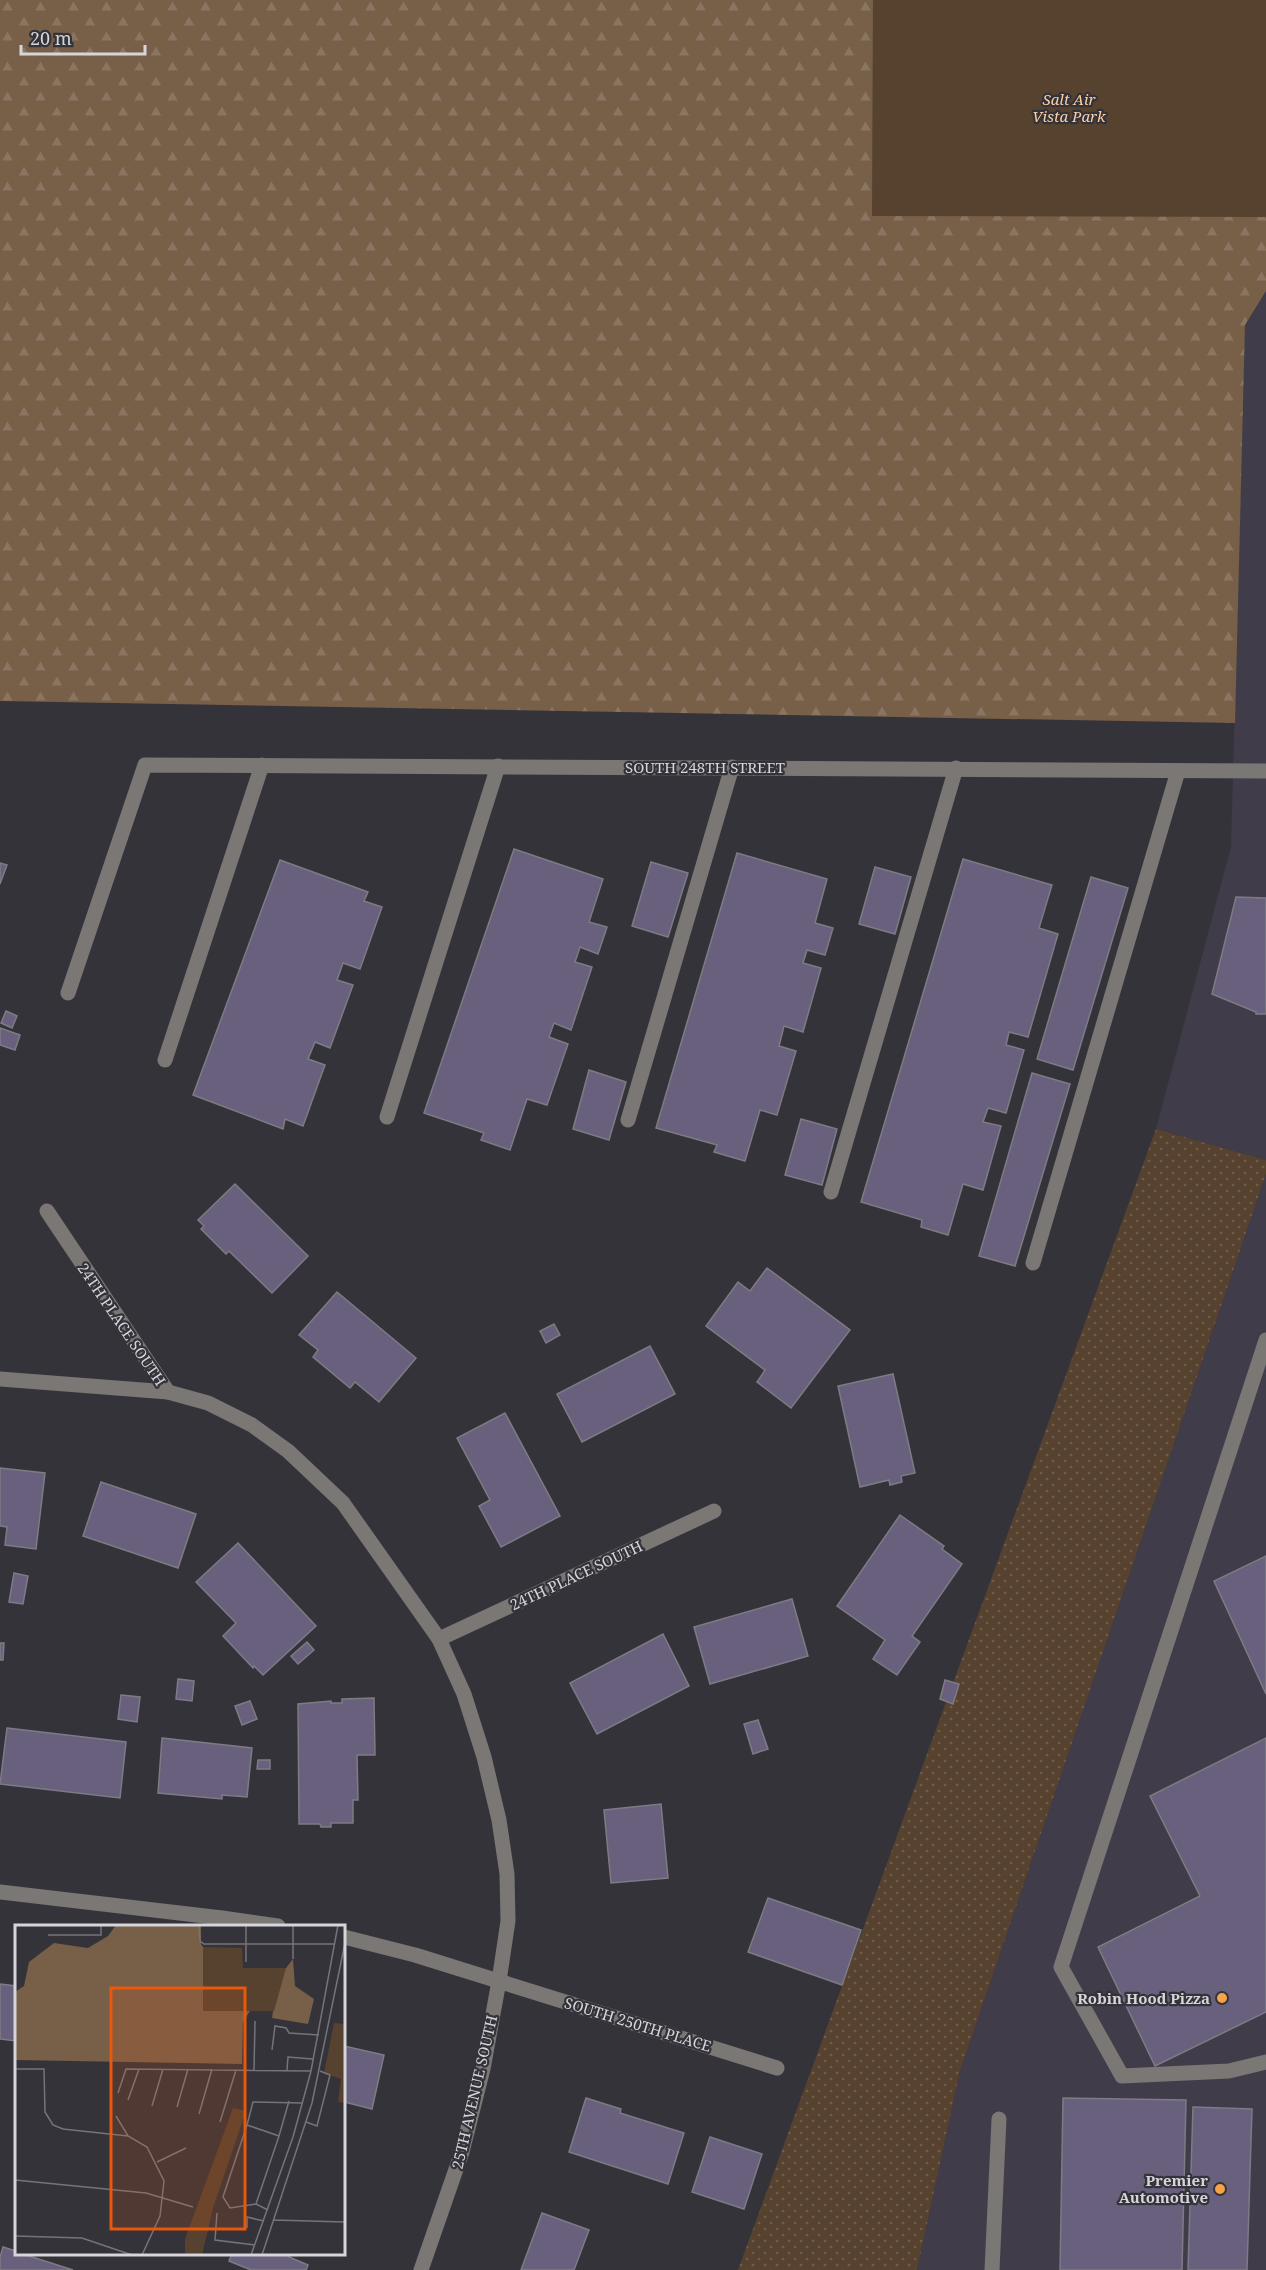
<svg xmlns="http://www.w3.org/2000/svg" width="1266" height="2270" font-family="'Noto Serif',serif">
<style>
.built{fill:#403c49}
.grass{fill:url(#grass-dots)}
.forest{fill:url(#forest-firs)}
.park{fill:#57422f}
.building{fill:#69607e;stroke:#7d7b83;stroke-width:1.5}
.lines{fill:none;stroke-linecap:round;stroke-linejoin:round}
.minor{stroke:#7a7775;stroke-width:15}
.poi-dot{fill:#f6a248;stroke:#35333a;stroke-width:2}
.labels{text-anchor:middle;dominant-baseline:central;stroke-width:4.5;stroke-linejoin:round;paint-order:stroke}
.park-label{font-size:15px;font-style:italic;fill:#fdcfa4;stroke:#35333a}
.street-label{font-size:15px;fill:#d6d5da;stroke:#35333a}
.poi-label{font-size:15px;font-weight:bold;fill:#d6d5da;stroke:#35333a;text-anchor:end}
.inset-road{fill:none;stroke:#75747a;stroke-width:1.5}
.view{fill:#e8590c;fill-opacity:0.15;stroke:#e8590c;stroke-width:3}
.inset-edge{fill:none;stroke:#d6d5da;stroke-width:3}
</style>
<defs>
<pattern id="grass-dots" width="8" height="8" patternUnits="userSpaceOnUse" patternTransform="scale(1.5)"><rect width="8" height="8" fill="#57422f"/><path d="M2 2h.1M6 6h.1" fill="none" stroke="#6e5c4d" stroke-width="1.8" stroke-linecap="round"/></pattern>
<pattern id="forest-firs" width="22" height="20" patternUnits="userSpaceOnUse" patternTransform="scale(1.5)"><rect width="22" height="20" fill="#775f48"/><path d="M5 1l3.5 6h-7zM16 11l3.5 6h-7z" fill="#8a7562"/></pattern>
</defs>
<rect width="100%" height="100%" fill="#35333a"/>
<!-- built -->
<g class="built">
<path d="M 1266,291 L 1266,1160 L 1156,1129 L 1231,847 L 1245,325 Z"/>
<path d="M 1266,1174 L 1266,2270 L 917,2270 L 960,2071 Z"/>
</g>
<!-- grass -->
<path class="grass" d="M 1156,1129 L 1266,1160 L 1266,1174 L 960,2071 L 917,2270 L 738,2270 Z"/>
<!-- forest -->
<path class="forest" d="M 0,0 L 1266,0 L 1266,291 L 1245,325 L 1235,723 L 0,701 Z"/>
<!-- park -->
<path class="park" d="M 873,0 L 1266,0 L 1266,217 L 872,216 Z"/>
<!-- building -->
<g class="building">
<path d="M 514,849 L 603,879 L 589,922 L 607,927 L 598,954 L 580,947 L 575,962 L 592,967 L 571,1030 L 554,1023 L 549,1037 L 568,1044 L 547,1105 L 527,1099 L 510,1150 L 481,1140 L 484,1133 L 424,1113 Z"/>
<path d="M 737,853 L 827,879 L 815,923 L 833,928 L 825,955 L 807,950 L 803,963 L 821,968 L 803,1032 L 784,1026 L 779,1046 L 796,1051 L 777,1115 L 760,1110 L 745,1161 L 714,1152 L 717,1145 L 656,1128 Z"/>
<path d="M 963,859 L 1052,885 L 1039,928 L 1058,934 L 1028,1037 L 1009,1032 L 1006,1045 L 1024,1050 L 1006,1113 L 988,1108 L 983,1122 L 1001,1126 L 983,1190 L 963,1184 L 948,1235 L 921,1227 L 922,1220 L 861,1202 Z"/>
<path d="M 280,860 L 368,892 L 364,901 L 382,907 L 360,969 L 343,963 L 337,980 L 353,985 L 330,1048 L 315,1042 L 308,1059 L 325,1065 L 303,1126 L 285,1119 L 283,1129 L 193,1095 Z"/>
<path d="M 651,862 L 688,873 L 668,937 L 632,926 Z"/>
<path d="M 0,863 L 7,865 L 0,884 Z"/>
<path d="M 875,867 L 911,877 L 895,934 L 859,924 Z"/>
<path d="M 1091,877 L 1128,888 L 1073,1070 L 1037,1059 Z"/>
<path d="M 1236,897 L 1266,898 L 1266,1014 L 1256,1014 L 1256,1012 L 1212,994 Z"/>
<path d="M 6,1011 L 17,1016 L 12,1028 L 1,1023 Z"/>
<path d="M 0,1028 L 20,1035 L 15,1050 L 0,1045 Z"/>
<path d="M 589,1070 L 626,1082 L 609,1140 L 573,1129 Z"/>
<path d="M 1032,1073 L 1070,1084 L 1015,1266 L 979,1256 Z"/>
<path d="M 801,1119 L 837,1129 L 822,1185 L 785,1175 Z"/>
<path d="M 235,1184 L 308,1256 L 272,1293 L 229,1251 L 226,1254 L 201,1229 L 204,1226 L 198,1220 Z"/>
<path d="M 767,1268 L 850,1330 L 791,1408 L 757,1382 L 765,1370 L 706,1326 L 738,1282 L 750,1291 Z"/>
<path d="M 337,1292 L 416,1358 L 379,1402 L 355,1382 L 350,1388 L 313,1357 L 318,1350 L 299,1335 Z"/>
<path d="M 554,1324 L 560,1335 L 546,1343 L 540,1331 Z"/>
<path d="M 650,1346 L 675,1394 L 582,1442 L 557,1394 Z"/>
<path d="M 893,1374 L 915,1473 L 901,1476 L 902,1482 L 890,1485 L 889,1480 L 860,1487 L 838,1386 Z"/>
<path d="M 505,1413 L 560,1516 L 501,1547 L 479,1506 L 490,1500 L 457,1438 Z"/>
<path d="M 0,1468 L 45,1473 L 36,1549 L 5,1545 L 7,1527 L 0,1526 Z"/>
<path d="M 101,1482 L 196,1514 L 178,1568 L 83,1536 Z"/>
<path d="M 900,1515 L 944,1546 L 942,1549 L 962,1564 L 912,1636 L 920,1642 L 897,1675 L 873,1659 L 885,1640 L 837,1606 Z"/>
<path d="M 238,1543 L 316,1626 L 263,1675 L 254,1666 L 253,1668 L 223,1636 L 236,1623 L 196,1582 Z"/>
<path d="M 1266,1556 L 1266,1694 L 1214,1581 Z"/>
<path d="M 14,1573 L 28,1576 L 23,1604 L 9,1602 Z"/>
<path d="M 792,1599 L 808,1656 L 710,1684 L 694,1627 Z"/>
<path d="M 663,1634 L 689,1686 L 597,1734 L 570,1683 Z"/>
<path d="M 307,1642 L 314,1650 L 298,1664 L 291,1656 Z"/>
<path d="M 0,1643 L 4,1643 L 3,1660 L 0,1660 Z"/>
<path d="M 178,1679 L 194,1681 L 192,1701 L 176,1699 Z"/>
<path d="M 945,1680 L 959,1684 L 953,1704 L 940,1699 Z"/>
<path d="M 121,1695 L 140,1697 L 137,1722 L 118,1719 Z"/>
<path d="M 374,1698 L 375,1755 L 357,1755 L 358,1800 L 353,1800 L 353,1823 L 331,1823 L 331,1827 L 321,1827 L 320,1824 L 299,1824 L 298,1704 L 331,1701 L 331,1703 L 342,1703 L 342,1699 Z"/>
<path d="M 250,1701 L 257,1719 L 242,1725 L 235,1706 Z"/>
<path d="M 758,1720 L 768,1749 L 753,1754 L 744,1724 Z"/>
<path d="M 7,1728 L 126,1742 L 120,1798 L 0,1784 Z"/>
<path d="M 162,1738 L 252,1748 L 247,1797 L 222,1795 L 222,1799 L 158,1793 Z"/>
<path d="M 1266,1738 L 1266,2012 L 1155,2066 L 1098,1947 L 1200,1896 L 1150,1796 Z"/>
<path d="M 258,1760 L 270,1760 L 270,1769 L 257,1769 Z"/>
<path d="M 661,1804 L 668,1878 L 611,1883 L 604,1810 Z"/>
<path d="M 768,1898 L 861,1930 L 842,1985 L 748,1952 Z"/>
<path d="M 0,1984 L 16,1986 L 16,2041 L 0,2039 Z"/>
<path d="M 344,2046 L 384,2055 L 372,2109 L 344,2102 Z"/>
<path d="M 586,2098 L 621,2109 L 620,2113 L 684,2133 L 668,2184 L 569,2152 Z"/>
<path d="M 1063,2098 L 1186,2100 L 1182,2270 L 1060,2270 Z"/>
<path d="M 1193,2107 L 1252,2109 L 1247,2270 L 1188,2270 Z"/>
<path d="M 710,2137 L 762,2154 L 744,2209 L 692,2192 Z"/>
<path d="M 542,2213 L 589,2230 L 574,2270 L 521,2270 Z"/>
<path d="M 3,2247 L 16,2251 L 16,2254 L 23,2254 L 73,2270 L 0,2270 L 0,2257 Z"/>
<path d="M 232,2254 L 291,2254 L 289,2257 L 308,2265 L 306,2270 L 251,2270 L 229,2261 Z"/>
</g>
<g class="lines">
<!-- minor -->
<g class="minor">
<path d="M 68,993 L 145,765 L 1266,771"/>
<path d="M 165,1060 L 262,765"/>
<path d="M 387,1117 L 498,766"/>
<path d="M 628,1120 L 732,767"/>
<path d="M 831,1192 L 956,768"/>
<path d="M 47,1211 L 168,1392 L 208,1403 L 252,1425 L 288,1451 L 343,1503 L 439,1639 L 464,1694 L 484,1757 L 499,1820 L 507,1874 L 508,1921 L 499,1981 L 483,2069 L 462,2152 L 421,2270"/>
<path d="M 1033,1263 L 1178,771"/>
<path d="M 1266,1340 L 1061,1967 L 1122,2076 L 1229,2071 L 1266,2062"/>
<path d="M 0,1379 L 168,1392"/>
<path d="M 439,1639 L 714,1511"/>
<path d="M 0,1892 L 222,1918 L 278,1926"/>
<path d="M 344,1937 L 415,1955 L 777,2068"/>
<path d="M 992,2270 L 999,2119"/>
</g>
</g>
<!-- markers -->
<g class="poi-dot">
<circle cx="1222" cy="1998" r="6"/>
<circle cx="1220" cy="2189" r="6"/>
</g>
<g class="labels">
<!-- park labels -->
<g class="park-label">
<text x="1069" y="99">Salt Air<tspan x="1069" dy="17">Vista Park</tspan></text>
</g>
<!-- street labels -->
<g class="street-label">
<text x="705" y="767">SOUTH 248TH STREET</text>
<text transform="translate(122 1324) rotate(56)">24TH PLACE SOUTH</text>
<text transform="translate(576 1575) rotate(-25)">24TH PLACE SOUTH</text>
<text transform="translate(638 2024) rotate(17)">SOUTH 250TH PLACE</text>
<text transform="translate(474 2092) rotate(-77)">25TH AVENUE SOUTH</text>
</g>
<!-- poi labels -->
<g class="poi-label">
<text x="1210" y="1998">Robin Hood Pizza</text>
<text x="1208" y="2180">Premier<tspan x="1208" dy="17">Automotive</tspan></text>
</g>
</g>
<!-- overview -->
<g transform="translate(15 1925)">
<rect width="330" height="330" fill="#35333a"/>
<path d="M 319,98 L 330,99 L 330,178 L 323,177 L 326,154 L 309,148 ZM 218,183 L 231,186 L 198,283 L 187,330 L 170,330 L 170,314 Z" fill="#57422f"/>
<path d="M 101,0 L 186,0 L 186,19 L 196,33 L 201,55 L 236,43 L 271,43 L 278,34 L 280,61 L 299,74 L 293,99 L 257,93 L 258,86 L 235,86 L 228,97 L 227,139 L 0,135 L 0,67 L 9,61 L 14,37 L 39,18 L 73,23 L 93,11 Z" fill="#775f48"/>
<path d="M 188,22 L 227,23 L 228,43 L 271,43 L 259,86 L 188,86 Z" fill="#57422f"/>
<path class="inset-road" d="M 184,0 L 185,16 L 189,19 L 320,19M 278,0 L 278,34M 33,10 L 86,10 L 86,0M 231,37 L 231,0M 257,125 L 260,101 L 271,103 L 274,108 L 304,110M 0,144 L 29,144 L 30,187 L 38,200 L 48,204 L 113,211M 239,145 L 240,96M 272,145 L 273,132 L 298,134M 103,168 L 111,144 L 296,146M 113,175 L 124,144M 137,181 L 148,144M 162,182 L 173,144M 184,189 L 197,144M 101,191 L 113,211 L 132,222 L 149,256 L 145,291 L 127,330M 205,197 L 221,145M 291,197 L 302,201 L 315,150 L 305,146M 232,200 L 238,177 L 287,178M 264,211 L 274,176M 142,237 L 171,223M 0,255 L 131,268 L 178,282M 241,279 L 264,211 L 232,200 L 208,272 L 215,283 L 241,279 L 253,285M 202,288 L 200,315 L 240,320M 259,295 L 330,297M 232,303 L 232,292 L 249,296M 0,311 L 67,313 L 117,330M 236,330 L 278,212 L 296,146 L 323,0M 247,330 L 297,178 L 330,18"/>
<path class="view" d="M 96,63 L 230,63 L 230,304 L 96,304 Z"/>
<rect width="330" height="330" class="inset-edge"/>
</g>
<!-- scale -->
<path d="M21 45v9h124v-9" fill="none" stroke="#d6d5da" stroke-width="3"/>
<text x="30" y="45" font-size="18" fill="#d6d5da" stroke="#35333a" stroke-width="4.5" paint-order="stroke">20 m</text>
</svg>
